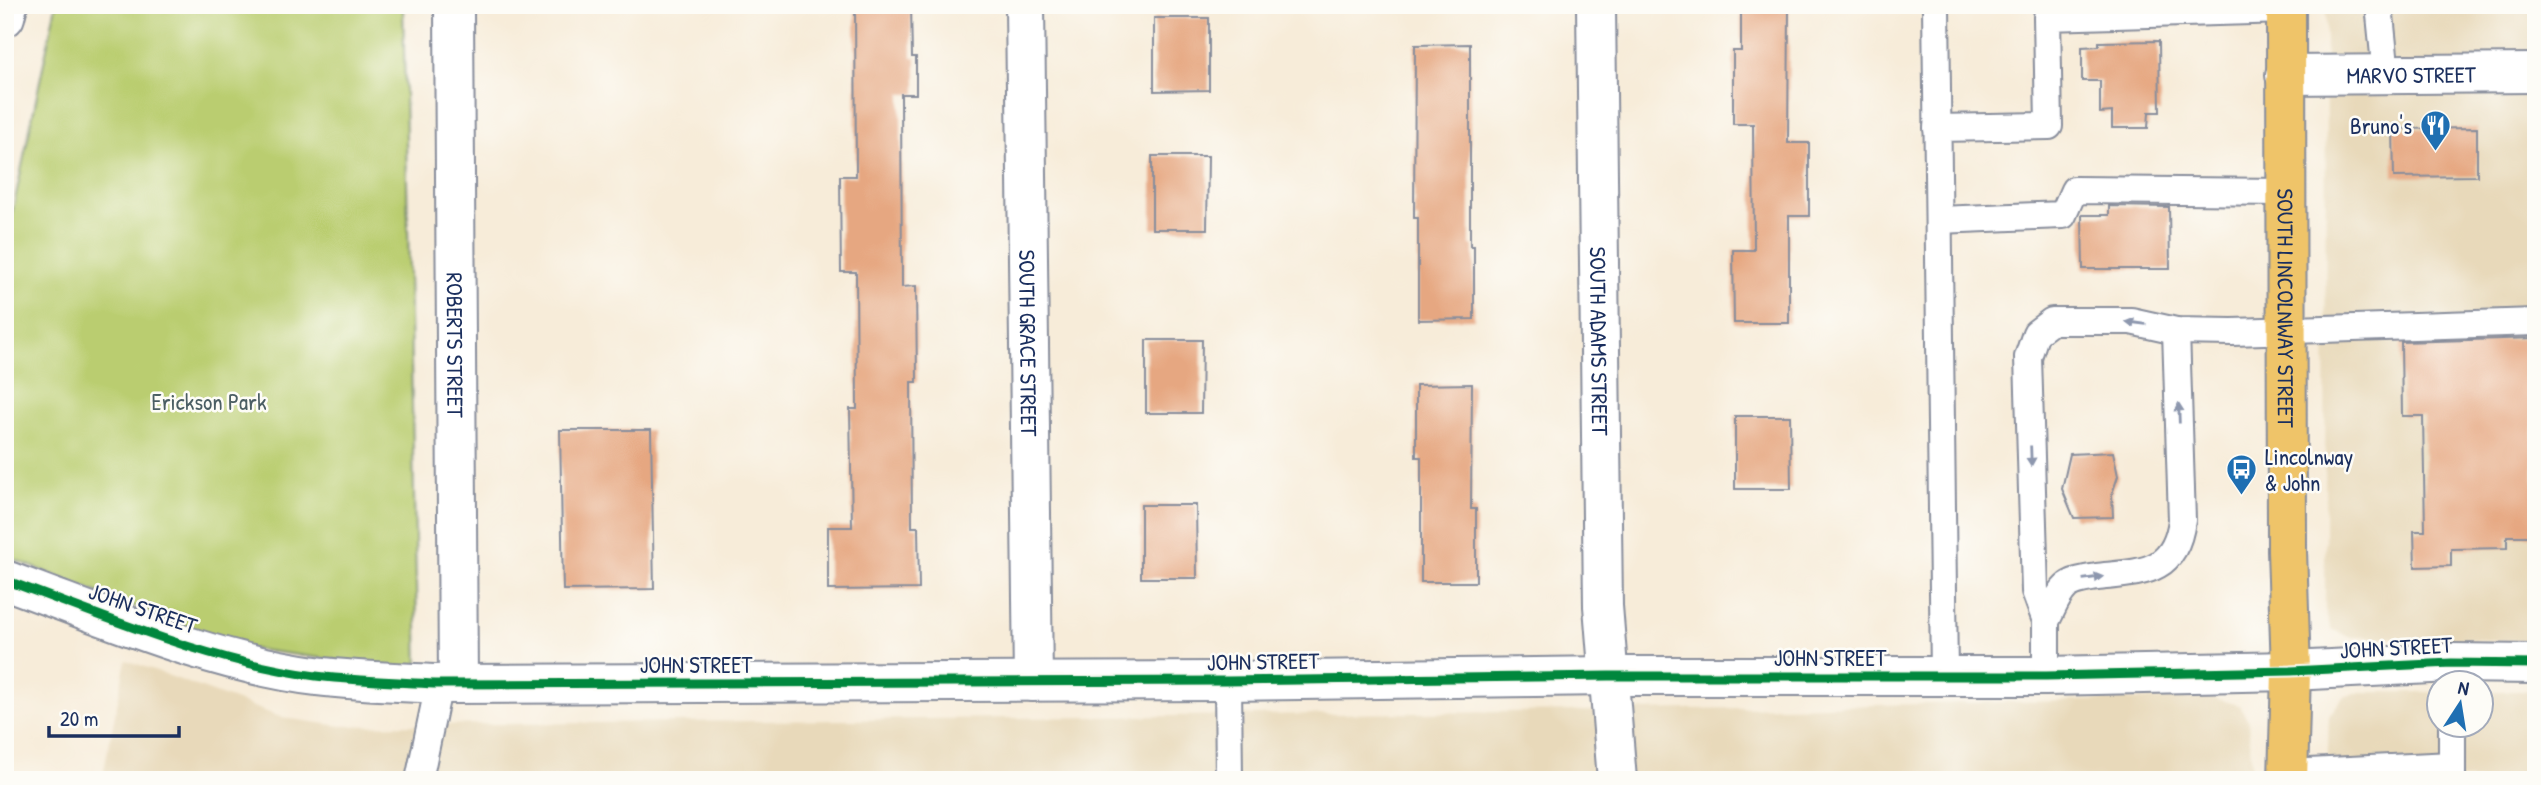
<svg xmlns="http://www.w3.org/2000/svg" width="2541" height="785" font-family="'Patrick Hand',sans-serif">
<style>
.built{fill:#e8d9ba}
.green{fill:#bacd70;stroke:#6a7e67;stroke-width:2}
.building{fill:#e6a781}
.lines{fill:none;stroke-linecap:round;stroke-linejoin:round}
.lane-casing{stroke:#898e9c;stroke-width:30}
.street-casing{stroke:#898e9c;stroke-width:42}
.primary-casing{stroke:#898e9c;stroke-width:42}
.lane{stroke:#fff;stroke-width:26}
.street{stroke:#fff;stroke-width:38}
.primary{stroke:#efc469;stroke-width:38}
.cycleway-casing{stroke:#fdfcf7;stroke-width:13}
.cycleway{stroke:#00873e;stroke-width:9}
.oneway{fill:#8d97ae}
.labels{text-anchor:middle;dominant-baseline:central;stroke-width:5;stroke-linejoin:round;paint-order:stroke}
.street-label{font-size:23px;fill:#1b2f5e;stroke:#fdfcf7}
.poi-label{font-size:23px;fill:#1b2f5e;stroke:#fdfcf7;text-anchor:end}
.park-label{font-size:23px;fill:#4b5e63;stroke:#fdfcf7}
</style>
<rect width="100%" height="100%" fill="#fdfcf7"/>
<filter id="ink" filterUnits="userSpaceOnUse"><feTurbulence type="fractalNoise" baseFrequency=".0143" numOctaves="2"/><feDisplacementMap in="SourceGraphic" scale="14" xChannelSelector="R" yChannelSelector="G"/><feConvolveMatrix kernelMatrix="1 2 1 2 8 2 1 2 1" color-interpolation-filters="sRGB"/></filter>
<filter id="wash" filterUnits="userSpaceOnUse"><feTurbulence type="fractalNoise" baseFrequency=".00686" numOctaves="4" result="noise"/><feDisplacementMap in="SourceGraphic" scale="28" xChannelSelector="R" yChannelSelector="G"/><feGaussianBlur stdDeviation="1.57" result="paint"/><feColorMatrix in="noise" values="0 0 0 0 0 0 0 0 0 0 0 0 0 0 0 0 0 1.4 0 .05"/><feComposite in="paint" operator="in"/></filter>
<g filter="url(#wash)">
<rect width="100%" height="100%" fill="#f7ecd9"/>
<!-- built -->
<g class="built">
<path d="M 2326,5 L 2536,5 L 2536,641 L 2349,637 L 2331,629 L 2325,610 Z"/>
<path d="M 126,660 L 283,718 L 341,726 L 1591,711 L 2212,698 L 2239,705 L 2248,720 L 2253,780 L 102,780 Z"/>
<path d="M 2482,691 L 2536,691 L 2536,780 L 2327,780 L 2329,716 L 2343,697 L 2361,692 L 2439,692 L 2440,726 L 2482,726 Z"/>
</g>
<!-- green -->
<path class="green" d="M 56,5 L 403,5 L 418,671 L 237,647 L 5,556 L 5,247 Z"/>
<g id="blocks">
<!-- building -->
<g class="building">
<path d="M 855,5 L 911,5 L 912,57 L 916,57 L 916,94 L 901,94 L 902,287 L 916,286 L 917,382 L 911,382 L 912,527 L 918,527 L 919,589 L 828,590 L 828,527 L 852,527 L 850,409 L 857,409 L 856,272 L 841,272 L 840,176 L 856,176 Z"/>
<path d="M 1741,5 L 1789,5 L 1788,143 L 1809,143 L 1809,216 L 1789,216 L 1789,323 L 1734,323 L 1733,250 L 1754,250 L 1753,124 L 1733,124 L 1733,51 L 1741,51 Z"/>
<path d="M 1154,18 L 1209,18 L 1209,90 L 1154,91 Z"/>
<path d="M 2159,41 L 2160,112 L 2149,112 L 2148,128 L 2112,128 L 2112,112 L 2100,113 L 2100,81 L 2082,81 L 2082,47 L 2099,46 L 2099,42 Z"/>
<path d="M 1470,44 L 1470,246 L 1474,246 L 1474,319 L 1418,320 L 1418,218 L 1414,218 L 1415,45 Z"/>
<path d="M 2477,128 L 2477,176 L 2394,177 L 2393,129 Z"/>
<path d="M 1152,156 L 1208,156 L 1207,229 L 1152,229 Z"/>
<path d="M 2109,206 L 2169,207 L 2170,269 L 2083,269 L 2082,215 L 2109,215 Z"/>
<path d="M 2536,338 L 2536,415 L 2533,415 L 2535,536 L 2507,536 L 2507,548 L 2451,549 L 2451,566 L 2415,567 L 2414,531 L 2425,531 L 2423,416 L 2402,416 L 2401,342 Z"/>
<path d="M 1146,340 L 1202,340 L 1201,413 L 1146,413 Z"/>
<path d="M 1472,384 L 1471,509 L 1476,509 L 1476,582 L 1421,582 L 1421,457 L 1416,457 L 1416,385 Z"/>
<path d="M 1735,416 L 1790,416 L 1791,489 L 1735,489 Z"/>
<path d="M 560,430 L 651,430 L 654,589 L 563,590 Z"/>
<path d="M 2113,452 L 2118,476 L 2112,494 L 2113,517 L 2074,518 L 2062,489 L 2070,454 Z"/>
<path d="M 1141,505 L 1196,505 L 1197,578 L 1141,578 Z"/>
</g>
</g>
</g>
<g filter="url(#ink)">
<use href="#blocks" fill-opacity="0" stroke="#898e9c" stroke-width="2"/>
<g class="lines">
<defs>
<g id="lane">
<path d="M 1936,5 L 1944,676"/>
<path d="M 2379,5 L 2386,75"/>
<path d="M 1937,128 L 2049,126 L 2047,17 L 2286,10"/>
<path d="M 1939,220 L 2063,215 L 2074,190 L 2285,192"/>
<path d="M 2046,621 C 2052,611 2057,595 2066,587 C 2073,580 2087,579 2097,577 C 2142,572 2175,574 2182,520 L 2176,331"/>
<path d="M 2046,676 L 2046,621 L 2035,591 L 2028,357 L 2036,333 L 2052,321 L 2131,321 L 2176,331 L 2232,332 L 2536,322"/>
<path d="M 1228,681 L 1229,780"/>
<path d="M 2452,726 L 2452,780"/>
<path d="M 2288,773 L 2452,765"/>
<path d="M 419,780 L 439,684"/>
</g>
<g id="street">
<path id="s1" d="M 454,5 L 458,684"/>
<path id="s2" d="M 1025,5 L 1033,682"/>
<path id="s3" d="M 1596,5 L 1603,606 L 1617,780"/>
<path d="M 5,17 L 8,5"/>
<path id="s4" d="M 2285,75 L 2536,73"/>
<path d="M 5,580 C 104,616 212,663 316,676 C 357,681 398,682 439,684 L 1228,681 L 1609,676 L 2046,676 L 2291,671 L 2451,663 L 2536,664"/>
</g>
<g id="primary">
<path id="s5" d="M 2286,5 L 2287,550 L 2291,671 L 2288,780"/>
</g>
</defs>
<!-- lane casing -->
<use href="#lane" class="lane-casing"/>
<!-- street casing -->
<use href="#street" class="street-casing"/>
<!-- primary casing -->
<use href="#primary" class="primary-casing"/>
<!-- lane -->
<use href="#lane" class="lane"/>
<!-- street -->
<use href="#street" class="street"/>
<!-- primary -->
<use href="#primary" class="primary"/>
<defs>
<path id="cycleway" d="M 5,580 C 104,616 212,663 316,676 C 357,681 398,682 439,684 L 1228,681 L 1609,676 L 2046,676 L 2291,671 L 2451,663 L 2536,664"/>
</defs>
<!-- cycleway casing -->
<use href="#cycleway" class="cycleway-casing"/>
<!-- cycleway -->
<use href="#cycleway" class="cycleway"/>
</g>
<!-- one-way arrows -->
<defs><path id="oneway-solid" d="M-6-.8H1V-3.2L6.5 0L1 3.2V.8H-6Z" transform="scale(1.75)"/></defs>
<g class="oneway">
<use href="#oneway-solid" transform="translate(2136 323) rotate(-172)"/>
<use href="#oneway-solid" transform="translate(2179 413) rotate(-92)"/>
<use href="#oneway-solid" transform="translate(2031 456) rotate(88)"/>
<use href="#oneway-solid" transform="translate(2093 578) rotate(-8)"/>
</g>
</g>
<!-- icons -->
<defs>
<symbol id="restaurant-pin" viewBox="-11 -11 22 30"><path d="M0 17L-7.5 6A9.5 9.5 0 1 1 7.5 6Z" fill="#1f6fb2" stroke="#fdfcf7"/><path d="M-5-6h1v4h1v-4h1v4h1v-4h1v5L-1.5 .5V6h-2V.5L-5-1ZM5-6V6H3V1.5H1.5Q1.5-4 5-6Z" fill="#fff"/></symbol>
<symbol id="bus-pin" viewBox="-11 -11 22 30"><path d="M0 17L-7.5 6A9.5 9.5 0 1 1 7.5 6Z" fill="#1f6fb2" stroke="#fdfcf7"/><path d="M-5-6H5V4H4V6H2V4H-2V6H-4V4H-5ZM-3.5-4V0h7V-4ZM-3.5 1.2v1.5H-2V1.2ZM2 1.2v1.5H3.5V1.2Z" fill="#fff"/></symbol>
</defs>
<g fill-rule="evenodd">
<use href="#restaurant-pin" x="2418" y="108" width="35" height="47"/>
<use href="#bus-pin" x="2224" y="452" width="35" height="47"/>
</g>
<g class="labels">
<!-- street labels -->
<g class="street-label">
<text stroke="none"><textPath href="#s4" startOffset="126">MARVO STREET</textPath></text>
<text stroke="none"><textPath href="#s5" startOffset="303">SOUTH LINCOLNWAY STREET</textPath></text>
<text stroke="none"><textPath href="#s3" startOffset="336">SOUTH ADAMS STREET</textPath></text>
<text stroke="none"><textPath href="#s2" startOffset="338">SOUTH GRACE STREET</textPath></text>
<text stroke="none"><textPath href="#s1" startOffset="340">ROBERTS STREET</textPath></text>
<text transform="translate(143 608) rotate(19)">JOHN STREET</text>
<text transform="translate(2396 647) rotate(-3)">JOHN STREET</text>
<text x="1830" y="657">JOHN STREET</text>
<text transform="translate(1263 661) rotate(-1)">JOHN STREET</text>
<text x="696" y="664">JOHN STREET</text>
</g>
<!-- poi labels -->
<g class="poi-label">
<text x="2412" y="125">Bruno's</text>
<text x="2265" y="456" text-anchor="start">Lincolnway<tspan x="2265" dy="26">&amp; John</tspan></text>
</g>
<!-- park labels -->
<g class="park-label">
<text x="209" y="401">Erickson Park</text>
</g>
</g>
<!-- margin -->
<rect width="2541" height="785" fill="none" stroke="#fdfcf7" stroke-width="28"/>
<!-- north arrow -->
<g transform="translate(2460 704) rotate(12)"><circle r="33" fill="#fdfcf7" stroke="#a3aaba" stroke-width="2"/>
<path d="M0-5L12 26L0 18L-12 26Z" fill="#1f6fb2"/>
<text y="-10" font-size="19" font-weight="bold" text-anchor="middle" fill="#1b2f5e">N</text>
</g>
<!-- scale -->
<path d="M49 726v10h130v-10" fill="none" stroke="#1b2f5e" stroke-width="3.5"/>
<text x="60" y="726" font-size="21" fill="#1b2f5e" stroke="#fdfcf7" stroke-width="5" paint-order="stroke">20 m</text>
</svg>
